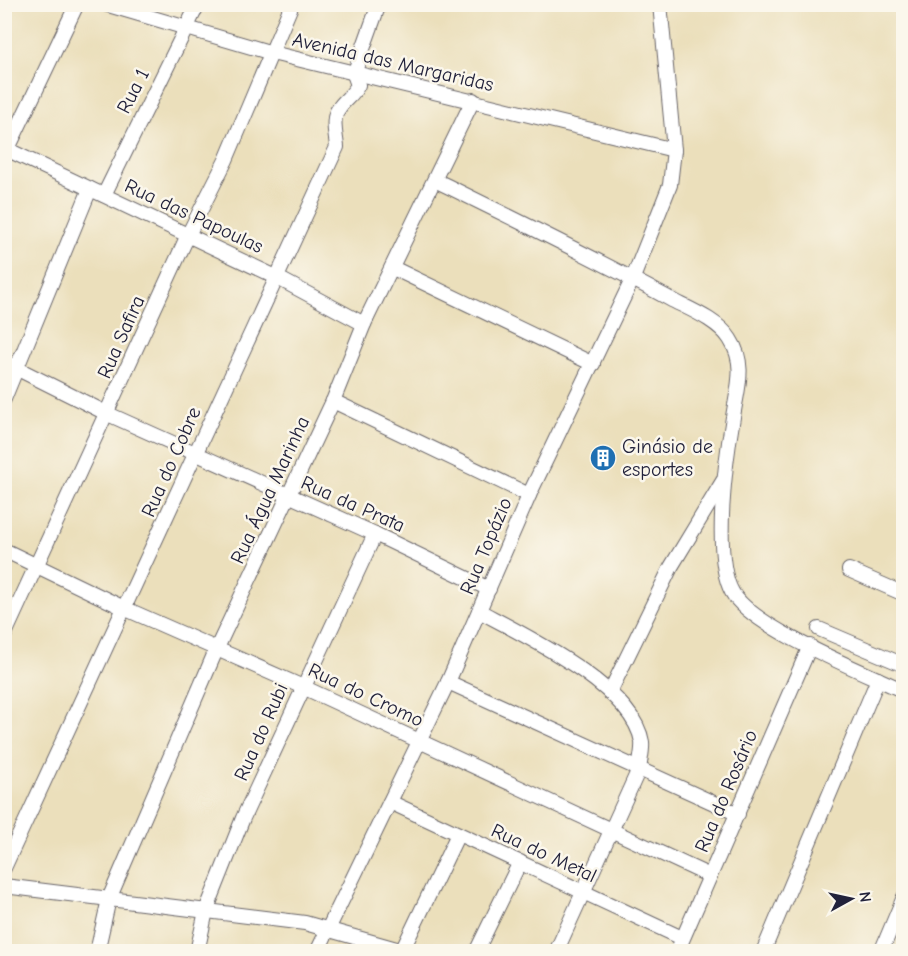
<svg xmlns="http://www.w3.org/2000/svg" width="908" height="956" font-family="'Comic Neue',sans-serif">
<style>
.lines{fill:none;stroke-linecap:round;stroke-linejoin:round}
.minor-casing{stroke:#686468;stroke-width:16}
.minor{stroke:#fff;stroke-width:14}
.labels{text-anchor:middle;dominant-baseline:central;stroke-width:5;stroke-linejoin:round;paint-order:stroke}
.street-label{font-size:20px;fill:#22223b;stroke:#fbf7ec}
.poi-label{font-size:20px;fill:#22223b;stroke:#fbf7ec;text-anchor:start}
</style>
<rect width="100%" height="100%" fill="#fbf7ec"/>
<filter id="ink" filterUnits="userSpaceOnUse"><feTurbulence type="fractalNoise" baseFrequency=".0167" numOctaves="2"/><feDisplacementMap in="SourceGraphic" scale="12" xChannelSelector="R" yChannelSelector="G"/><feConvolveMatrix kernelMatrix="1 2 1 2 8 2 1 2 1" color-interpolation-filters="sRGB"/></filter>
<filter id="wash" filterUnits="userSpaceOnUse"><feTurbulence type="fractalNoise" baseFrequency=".008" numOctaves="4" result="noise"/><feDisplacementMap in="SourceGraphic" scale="24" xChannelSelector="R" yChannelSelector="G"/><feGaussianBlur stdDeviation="1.35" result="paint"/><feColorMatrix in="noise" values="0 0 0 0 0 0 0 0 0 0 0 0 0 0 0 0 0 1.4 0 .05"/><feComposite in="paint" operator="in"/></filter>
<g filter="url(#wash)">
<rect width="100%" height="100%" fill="#ebdfbb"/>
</g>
<g filter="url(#ink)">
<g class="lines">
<defs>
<g id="minor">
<path d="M 105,4 L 272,53 L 674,150"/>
<path d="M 4,148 L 276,277 L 364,324"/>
<path d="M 4,157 L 77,4"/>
<path d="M 435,180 C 514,219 593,257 670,299 C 689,309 718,320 730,339 C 747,365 737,389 733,417 C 726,458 712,556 732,592 C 752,628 864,672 904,691"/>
<path d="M 104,195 L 198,4"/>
<path d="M 393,268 L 593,364"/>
<path d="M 4,362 L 108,414 L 375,534 L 489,589"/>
<path d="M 4,399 L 90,189"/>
<path d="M 333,401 L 529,495"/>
<path d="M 4,550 L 126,609 L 303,687 L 710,876"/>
<path d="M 849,570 L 904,594"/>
<path d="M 479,611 C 524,635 633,687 642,742 C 643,750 640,761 639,769 L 556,952"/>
<path d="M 819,629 L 904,665"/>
<path d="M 4,636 L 188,235 L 226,160 L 292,4"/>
<path d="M 448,682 L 738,814"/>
<path d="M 610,692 L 671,567 L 723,481"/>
<path d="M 390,802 L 682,938"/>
<path d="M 4,868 L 337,147 C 336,135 331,118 339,108 C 345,99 353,95 358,85 L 354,74 L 379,4"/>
<path d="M 4,886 L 305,923 L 407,952"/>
<path d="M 402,951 L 458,834"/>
<path d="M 97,952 L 109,899 L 217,648 L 333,401 L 364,324 L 473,100"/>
<path d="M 197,952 L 206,911 L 243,818 L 375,534"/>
<path d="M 317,952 L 448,682 L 531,491 L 633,278 L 670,185 L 674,150 L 660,4"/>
<path d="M 476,952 L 520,862"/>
<path d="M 677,952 L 810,646"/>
<path d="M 763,952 L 878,679"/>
<path d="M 881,952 L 904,897"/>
</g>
</defs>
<!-- minor casing -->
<use href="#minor" class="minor-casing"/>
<!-- minor -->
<use href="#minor" class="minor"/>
</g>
</g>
<!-- icons -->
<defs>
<symbol id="building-disc" viewBox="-11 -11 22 22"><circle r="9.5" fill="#1f6fb2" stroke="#fbf7ec"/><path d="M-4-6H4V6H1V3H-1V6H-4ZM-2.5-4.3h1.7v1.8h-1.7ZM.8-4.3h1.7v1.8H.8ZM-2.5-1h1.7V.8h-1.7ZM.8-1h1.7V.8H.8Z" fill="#fff"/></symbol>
</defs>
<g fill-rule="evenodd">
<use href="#building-disc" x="588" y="443" width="30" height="30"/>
</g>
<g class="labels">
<!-- street labels -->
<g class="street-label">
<text transform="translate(393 62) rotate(13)">Avenida das Margaridas</text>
<text transform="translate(133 91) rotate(-63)">Rua 1</text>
<text transform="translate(194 216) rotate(25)">Rua das Papoulas</text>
<text transform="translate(121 337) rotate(-66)">Rua Safira</text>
<text transform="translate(171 462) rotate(-66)">Rua do Cobre</text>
<text transform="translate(270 490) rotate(-65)">Rua Água Marinha</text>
<text transform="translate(353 504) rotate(24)">Rua da Prata</text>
<text transform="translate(486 546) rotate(-67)">Rua Topázio</text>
<text transform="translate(366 695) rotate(25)">Rua do Cromo</text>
<text transform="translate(261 732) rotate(-66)">Rua do Rubi</text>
<text transform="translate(726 791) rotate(-67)">Rua do Rosário</text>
<text transform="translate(544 853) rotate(25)">Rua do Metal</text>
</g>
<!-- poi labels -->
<g class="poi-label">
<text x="622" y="446">Ginásio de<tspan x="622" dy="23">esportes</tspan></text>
</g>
</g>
<!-- margin -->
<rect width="908" height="956" fill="none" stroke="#fbf7ec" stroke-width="24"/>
<!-- north arrow -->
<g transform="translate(851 899) rotate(82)" stroke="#fbf7ec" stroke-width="4.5" paint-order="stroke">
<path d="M0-4.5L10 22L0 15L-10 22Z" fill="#22223b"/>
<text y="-9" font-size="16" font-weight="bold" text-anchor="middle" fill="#22223b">N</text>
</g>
</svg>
